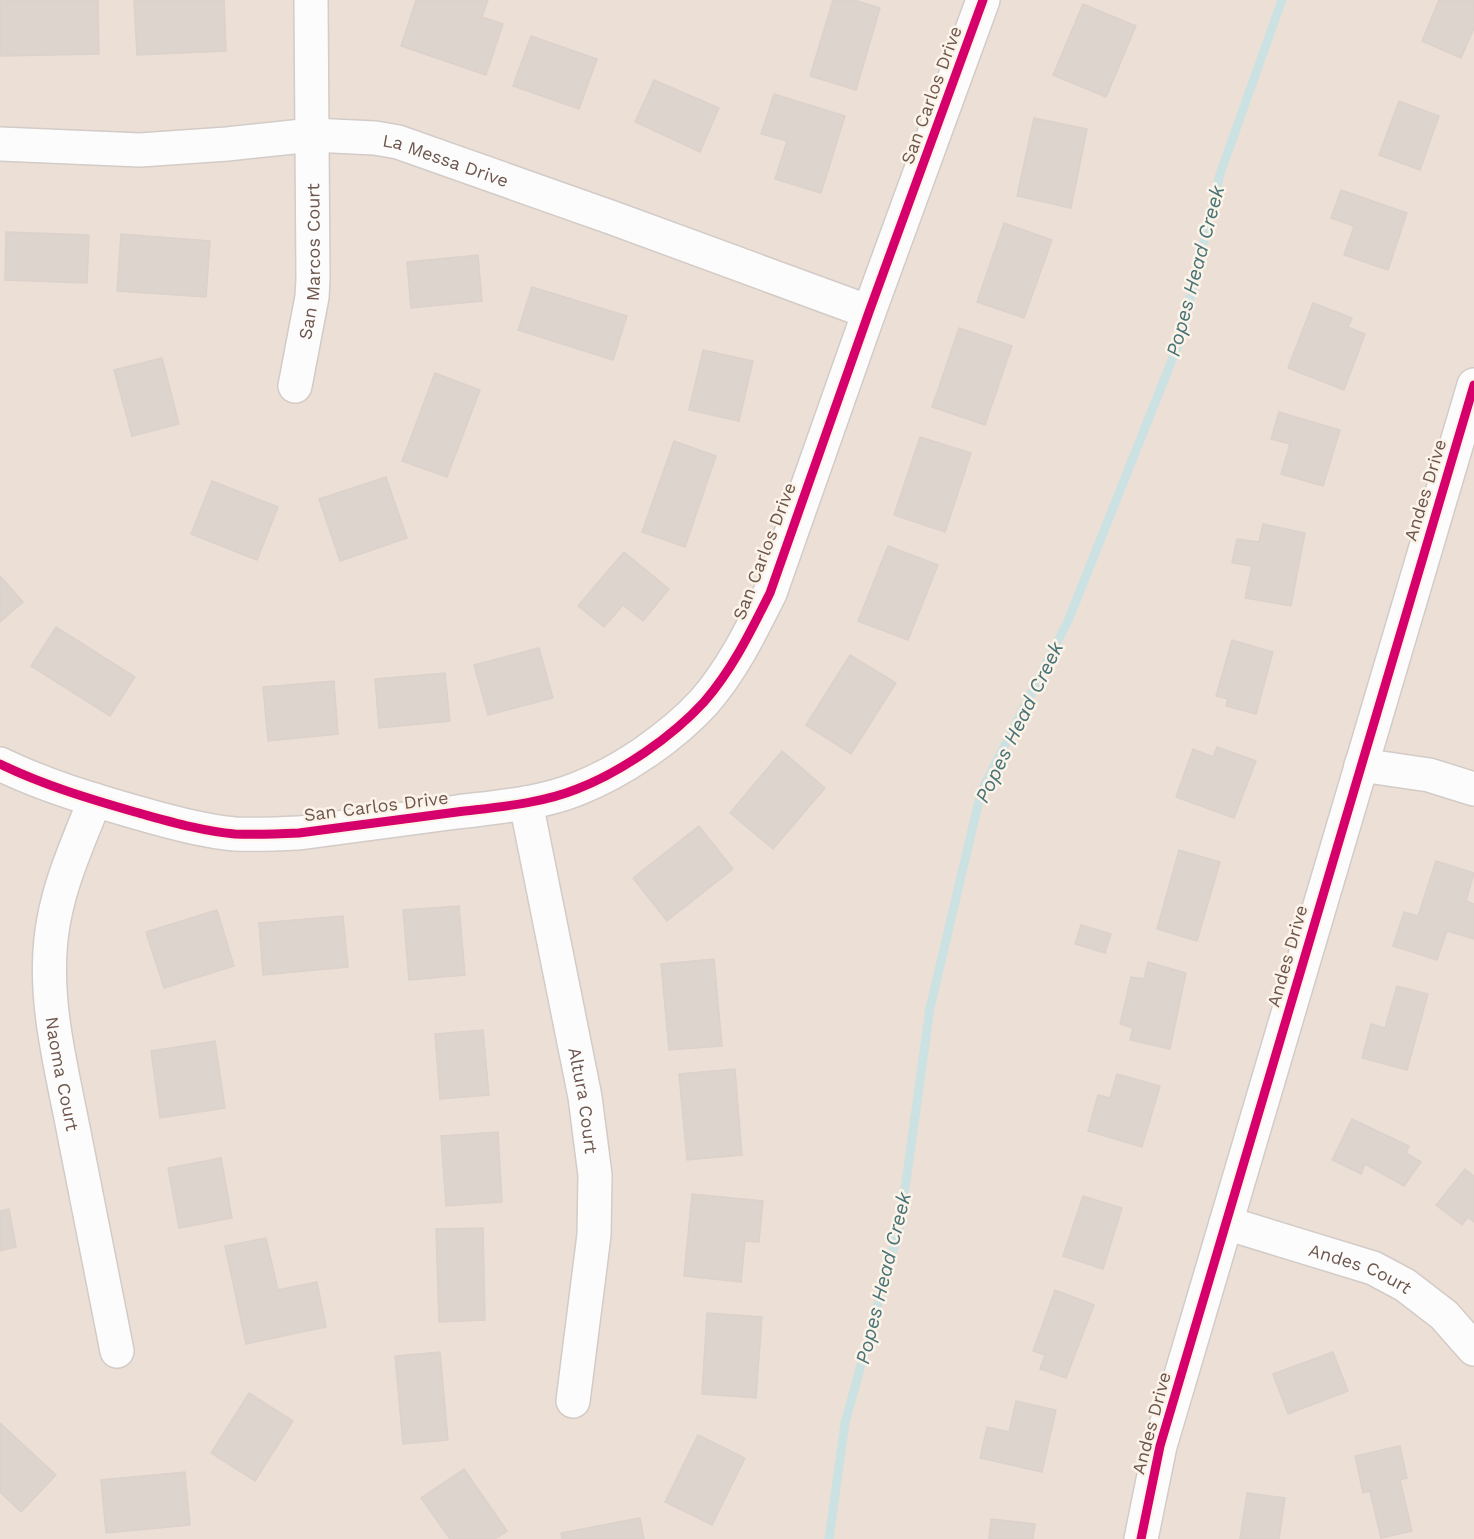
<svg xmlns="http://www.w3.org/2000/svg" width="1474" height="1539" font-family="'Work Sans',sans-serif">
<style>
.residential{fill:#ece0d6}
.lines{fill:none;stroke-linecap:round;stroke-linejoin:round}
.stream{stroke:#cce1e2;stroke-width:9}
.building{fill:#ddd4ce;stroke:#dcd1cb;stroke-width:1.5}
.minor-casing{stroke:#d2cbc7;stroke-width:36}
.minor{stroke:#fdfcfc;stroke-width:33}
.cycleway-casing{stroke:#fcf3e9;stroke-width:13}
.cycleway{stroke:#d6006c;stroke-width:9}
.labels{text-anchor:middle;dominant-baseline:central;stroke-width:5;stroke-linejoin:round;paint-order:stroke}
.street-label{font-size:18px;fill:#6d564d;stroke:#fcf3e9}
.water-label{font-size:20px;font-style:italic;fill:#477377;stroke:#fcf3e9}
</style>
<rect width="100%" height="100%" fill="#f4eee8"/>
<!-- residential -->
<rect class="residential" x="0" y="0" width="1474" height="1539"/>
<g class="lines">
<!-- stream -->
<path class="stream" d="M 829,1539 L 845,1423 L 900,1225 L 930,1008 L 981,792 L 1068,621 L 1180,340 L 1220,174 L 1282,0"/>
</g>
<!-- building -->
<g class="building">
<path d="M 0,0 L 98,0 L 99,54 L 0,56 Z"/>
<path d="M 134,0 L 224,0 L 226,51 L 137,55 Z"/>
<path d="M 416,0 L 488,0 L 482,17 L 503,24 L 486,75 L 401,46 Z"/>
<path d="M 833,0 L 854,0 L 880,8 L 856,90 L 810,76 Z"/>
<path d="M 1439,0 L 1474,0 L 1474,28 L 1461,58 L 1422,41 Z"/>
<path d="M 1083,4 L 1136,26 L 1106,97 L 1053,75 Z"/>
<path d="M 531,36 L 597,59 L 579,109 L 513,86 Z"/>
<path d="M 654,80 L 719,108 L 700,152 L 635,122 Z"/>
<path d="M 774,94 L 845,116 L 821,193 L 775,179 L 787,141 L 761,134 Z"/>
<path d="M 1399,101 L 1439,116 L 1420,170 L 1379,155 Z"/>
<path d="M 1034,118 L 1087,129 L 1071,208 L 1017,196 Z"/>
<path d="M 1341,190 L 1407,213 L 1388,270 L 1344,255 L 1354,226 L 1331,218 Z"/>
<path d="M 1004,223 L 1052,240 L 1024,318 L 977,302 Z"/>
<path d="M 6,232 L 89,235 L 87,283 L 5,280 Z"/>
<path d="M 121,234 L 210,241 L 206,297 L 117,291 Z"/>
<path d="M 478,255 L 482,301 L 411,308 L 407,262 Z"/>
<path d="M 532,287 L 627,316 L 613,360 L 518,330 Z"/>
<path d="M 1313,303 L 1352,318 L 1348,327 L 1365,334 L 1344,390 L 1288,368 Z"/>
<path d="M 959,328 L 1012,346 L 985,425 L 932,407 Z"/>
<path d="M 703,350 L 753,361 L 739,421 L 689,410 Z"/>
<path d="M 162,358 L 179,424 L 132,436 L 114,370 Z"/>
<path d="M 435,373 L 480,390 L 447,477 L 402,461 Z"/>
<path d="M 1279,412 L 1340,430 L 1323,486 L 1281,474 L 1290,444 L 1271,439 Z"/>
<path d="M 920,437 L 971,453 L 945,532 L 894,515 Z"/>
<path d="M 674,441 L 716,456 L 685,547 L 642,532 Z"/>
<path d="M 386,477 L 407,538 L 340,561 L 319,499 Z"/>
<path d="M 212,481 L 278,507 L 257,560 L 191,534 Z"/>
<path d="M 1263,524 L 1305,533 L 1291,606 L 1245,598 L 1252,566 L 1232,563 L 1237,539 L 1259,542 Z"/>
<path d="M 888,546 L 938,565 L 908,640 L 858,621 Z"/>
<path d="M 624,552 L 669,589 L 643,621 L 623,605 L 604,627 L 578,606 Z"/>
<path d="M 0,576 L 23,602 L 0,622 Z"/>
<path d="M 56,627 L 135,677 L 110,716 L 31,666 Z"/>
<path d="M 1232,640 L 1273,652 L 1256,714 L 1226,706 L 1228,699 L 1216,696 Z"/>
<path d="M 539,648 L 553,698 L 488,715 L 474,665 Z"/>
<path d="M 850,655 L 896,683 L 851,754 L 806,725 Z"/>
<path d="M 445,673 L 450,721 L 379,728 L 375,679 Z"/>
<path d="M 334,681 L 338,734 L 268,741 L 263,687 Z"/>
<path d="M 1217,747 L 1256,761 L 1234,818 L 1176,797 L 1193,749 L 1213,757 Z"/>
<path d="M 782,751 L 825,788 L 773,849 L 730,813 Z"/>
<path d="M 699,826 L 733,869 L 667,921 L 633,878 Z"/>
<path d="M 1179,850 L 1220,862 L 1197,941 L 1157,929 Z"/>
<path d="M 1436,861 L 1474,873 L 1466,901 L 1474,904 L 1474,939 L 1447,931 L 1437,960 L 1393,946 L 1404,912 L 1418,916 Z"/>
<path d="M 459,906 L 465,975 L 409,980 L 403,910 Z"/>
<path d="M 217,910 L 234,966 L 164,988 L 146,932 Z"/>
<path d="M 343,916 L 348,967 L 263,975 L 259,923 Z"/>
<path d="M 1081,925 L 1111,934 L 1105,953 L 1075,944 Z"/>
<path d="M 714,959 L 722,1046 L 669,1050 L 661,964 Z"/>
<path d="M 1148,962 L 1186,973 L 1170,1049 L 1130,1040 L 1133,1028 L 1120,1024 L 1131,977 L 1144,979 Z"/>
<path d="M 1397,986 L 1428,994 L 1407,1070 L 1362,1058 L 1371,1024 L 1385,1028 Z"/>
<path d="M 483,1030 L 489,1095 L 440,1099 L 435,1034 Z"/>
<path d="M 215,1041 L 225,1108 L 160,1118 L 151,1051 Z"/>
<path d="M 735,1069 L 742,1155 L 687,1160 L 679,1074 Z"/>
<path d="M 1117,1074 L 1160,1086 L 1142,1147 L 1088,1131 L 1098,1095 L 1110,1098 Z"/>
<path d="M 1352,1119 L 1409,1146 L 1406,1153 L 1421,1162 L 1404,1186 L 1365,1164 L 1361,1174 L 1332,1160 Z"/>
<path d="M 498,1132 L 502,1202 L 446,1206 L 441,1136 Z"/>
<path d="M 221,1158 L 232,1218 L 179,1228 L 168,1168 Z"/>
<path d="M 1465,1169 L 1474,1176 L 1474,1222 L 1468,1217 L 1462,1225 L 1436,1205 Z"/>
<path d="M 692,1194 L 763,1201 L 759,1242 L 745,1241 L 741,1282 L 684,1276 Z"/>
<path d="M 1083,1196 L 1122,1208 L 1103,1269 L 1063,1256 Z"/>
<path d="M 9,1209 L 16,1247 L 0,1251 L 0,1211 Z"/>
<path d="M 483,1228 L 485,1320 L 439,1322 L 436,1229 Z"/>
<path d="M 266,1238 L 278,1290 L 317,1282 L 326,1327 L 246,1344 L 225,1246 Z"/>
<path d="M 1055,1290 L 1094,1305 L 1066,1378 L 1040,1369 L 1045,1355 L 1033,1351 Z"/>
<path d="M 707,1313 L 762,1317 L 756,1398 L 702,1394 Z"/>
<path d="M 440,1352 L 448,1440 L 403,1444 L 395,1356 Z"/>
<path d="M 1333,1352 L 1348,1391 L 1288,1414 L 1273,1374 Z"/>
<path d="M 249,1393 L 293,1421 L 255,1481 L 211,1453 Z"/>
<path d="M 1016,1401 L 1056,1410 L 1042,1472 L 980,1458 L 987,1427 L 1009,1432 Z"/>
<path d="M 0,1423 L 56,1475 L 21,1512 L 0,1492 Z"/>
<path d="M 698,1435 L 745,1458 L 712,1525 L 665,1502 Z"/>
<path d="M 1400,1446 L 1407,1478 L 1400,1480 L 1412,1531 L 1381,1538 L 1370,1491 L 1363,1493 L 1355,1456 Z"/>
<path d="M 464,1469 L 507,1531 L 495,1539 L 450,1539 L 421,1498 Z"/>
<path d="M 185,1472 L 190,1525 L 106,1533 L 101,1480 Z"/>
<path d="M 1247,1493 L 1285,1498 L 1279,1539 L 1240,1539 Z"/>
<path d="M 640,1518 L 644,1539 L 562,1539 L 561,1533 Z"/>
<path d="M 991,1519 L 1035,1524 L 1033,1539 L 989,1539 Z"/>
</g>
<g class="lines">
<defs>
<g id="minor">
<path id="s1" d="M 0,144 L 140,150 L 227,144 L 312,135 L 375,138 L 398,142 L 613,218 L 869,312"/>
<path id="s2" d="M 295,386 L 312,297 L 313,279 L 311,0"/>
<path d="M 0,764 C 43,785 90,799 135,812 C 168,821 201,831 235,834 C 256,835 278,834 299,833 C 352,826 405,819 457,812 C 497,807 540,804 577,789 C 621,772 672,737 704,702 C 732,670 751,631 770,593 L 869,312 L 983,0"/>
<path d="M 1361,765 L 1429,775 L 1474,789"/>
<path id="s3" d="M 95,800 C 77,845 56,890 51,939 C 44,1002 61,1066 73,1128 C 88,1202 102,1277 117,1351"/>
<path id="s4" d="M 526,803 L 585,1097 L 595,1175 L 594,1235 L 573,1401"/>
<path id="s5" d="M 1226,1223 L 1373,1268 L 1405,1285 L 1444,1315 L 1474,1349"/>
<path d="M 1141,1539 L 1160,1446 L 1474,385"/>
</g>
</defs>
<!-- minor casing -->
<use href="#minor" class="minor-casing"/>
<!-- minor -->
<use href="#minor" class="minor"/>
<defs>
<g id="cycleway">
<path d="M 0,764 C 43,785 90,799 135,812 C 168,821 201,831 235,834 C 256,835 278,834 299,833 C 352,826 405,819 457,812 C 497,807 540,804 577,789 C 621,772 672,737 704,702 C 732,670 751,631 770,593 L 869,312 L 983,0"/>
<path d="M 1141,1539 L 1160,1446 L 1474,385"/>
</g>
</defs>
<!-- cycleway casing -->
<use href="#cycleway" class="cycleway-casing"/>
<!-- cycleway -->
<use href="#cycleway" class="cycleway"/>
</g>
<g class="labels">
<!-- street labels -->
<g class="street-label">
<text transform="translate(931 95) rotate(-70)">San Carlos Drive</text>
<text stroke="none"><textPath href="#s1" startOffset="450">La Messa Drive</textPath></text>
<text stroke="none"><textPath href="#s2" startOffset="126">San Marcos Court</textPath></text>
<text transform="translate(1425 490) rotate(-73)">Andes Drive</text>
<text transform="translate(764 551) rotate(-69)">San Carlos Drive</text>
<text transform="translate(376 806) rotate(-7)">San Carlos Drive</text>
<text transform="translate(1287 956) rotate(-74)">Andes Drive</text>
<text stroke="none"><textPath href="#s3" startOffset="282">Naoma Court</textPath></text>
<text stroke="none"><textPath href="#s4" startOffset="303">Altura Court</textPath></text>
<text stroke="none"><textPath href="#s5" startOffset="142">Andes Court</textPath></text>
<text transform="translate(1151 1423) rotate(-75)">Andes Drive</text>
</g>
<!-- water labels -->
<g class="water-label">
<text transform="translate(1195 271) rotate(-75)">Popes Head Creek</text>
<text transform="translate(1019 722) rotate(-64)">Popes Head Creek</text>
<text transform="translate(883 1278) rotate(-76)">Popes Head Creek</text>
</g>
</g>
</svg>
